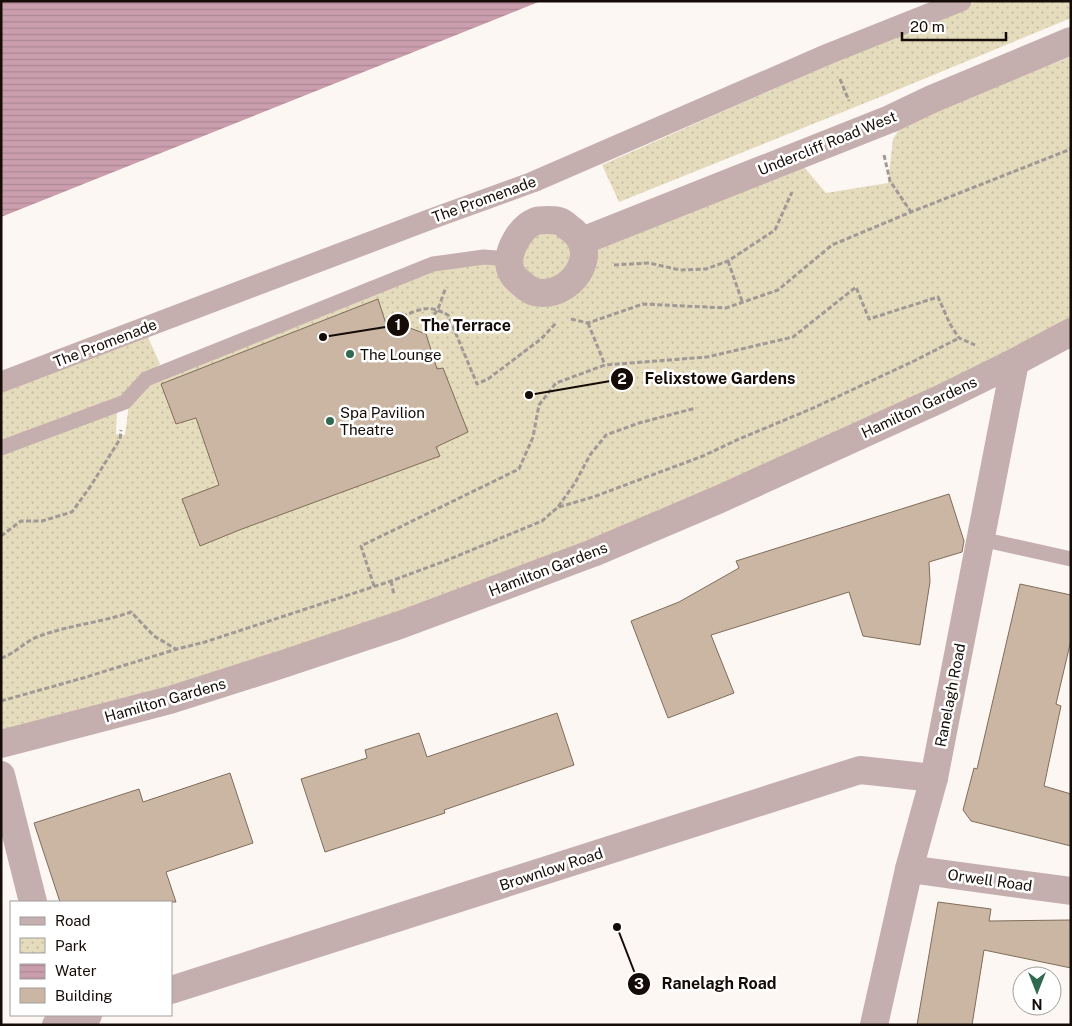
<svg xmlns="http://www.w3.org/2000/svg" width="1072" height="1026" font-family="'Public Sans',sans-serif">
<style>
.park{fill:url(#park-dots)}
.water{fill:url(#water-rules)}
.building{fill:#cab6a2;stroke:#7f6d5a}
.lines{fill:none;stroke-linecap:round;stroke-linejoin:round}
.path{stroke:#a09996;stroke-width:3;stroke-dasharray:5 2.5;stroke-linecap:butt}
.service{stroke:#c5afae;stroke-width:15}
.pedestrian{stroke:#c5afae;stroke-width:21}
.minor{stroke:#c5afae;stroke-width:28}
.poi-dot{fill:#316850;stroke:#fff;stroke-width:2}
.labels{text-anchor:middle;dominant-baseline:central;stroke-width:5;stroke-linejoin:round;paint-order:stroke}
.street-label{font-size:15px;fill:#150c08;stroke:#fff}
.poi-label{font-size:15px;fill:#150c08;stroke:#fff;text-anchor:start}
.leader{fill:none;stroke:#150c08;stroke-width:2}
.callout-dot{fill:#150c08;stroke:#fff;stroke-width:2}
.mark-label{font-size:15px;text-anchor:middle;font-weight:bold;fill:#fff}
.callout-label{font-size:16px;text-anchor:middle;font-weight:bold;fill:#150c08;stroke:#fff;stroke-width:5;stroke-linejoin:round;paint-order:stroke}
</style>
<defs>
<pattern id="park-dots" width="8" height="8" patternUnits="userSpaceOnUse" patternTransform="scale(1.25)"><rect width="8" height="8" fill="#e5dbbd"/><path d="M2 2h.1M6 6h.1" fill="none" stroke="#c4bba1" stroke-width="1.8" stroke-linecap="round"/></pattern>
<pattern id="water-rules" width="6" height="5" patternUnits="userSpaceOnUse" patternTransform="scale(1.25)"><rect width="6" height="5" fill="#ca9ead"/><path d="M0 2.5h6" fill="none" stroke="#ad8793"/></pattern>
</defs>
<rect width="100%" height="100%" fill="#fdf7f4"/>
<!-- park -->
<g class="park">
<path d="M 978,1 L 1071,1 L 1071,18 L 885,95 L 619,202 L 602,165 L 864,49 Z"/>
<path d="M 1071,57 L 1071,321 L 940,387 L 682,503 L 484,584 L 139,697 L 1,730 L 1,453 L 117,411 L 116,434 L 125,435 L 129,404 L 146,384 L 433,269 L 506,261 L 532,293 L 587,253 L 804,167 L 826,193 L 888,183 L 893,139 L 905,120 Z"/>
<path d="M 534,226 L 574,237 L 569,278 L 528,284 L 518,245 Z"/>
<path d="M 147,335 L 160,364 L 122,399 L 1,444 L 1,390 Z"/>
</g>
<!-- water -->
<path class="water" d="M 1,1 L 541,1 L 1,217 Z"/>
<!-- building -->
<g class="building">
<path d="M 378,299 L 388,330 L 407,327 L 426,334 L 437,369 L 443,368 L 468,432 L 436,447 L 440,456 L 242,529 L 200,546 L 182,499 L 219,485 L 196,418 L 176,424 L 161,384 Z"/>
<path d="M 949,494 L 964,541 L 962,552 L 929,562 L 930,582 L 920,645 L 863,636 L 849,592 L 711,635 L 734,693 L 668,718 L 631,621 L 679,602 L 739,568 L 736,561 Z"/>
<path d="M 1020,584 L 1071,595 L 1071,640 L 1056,704 L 1061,706 L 1044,786 L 1071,794 L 1071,846 L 971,821 L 963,810 L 974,768 L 977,769 Z"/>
<path d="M 557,713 L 574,765 L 444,810 L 445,813 L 325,852 L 301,779 L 367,758 L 365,750 L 419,733 L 427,757 Z"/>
<path d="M 230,773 L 253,843 L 166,872 L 176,902 L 60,902 L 34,823 L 139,789 L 143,802 Z"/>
<path d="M 938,902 L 991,909 L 989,921 L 1071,920 L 1071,968 L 984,950 L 972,1025 L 917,1025 Z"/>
</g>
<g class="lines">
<!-- path -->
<g class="path">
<path d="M 840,79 L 849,101"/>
<path d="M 884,155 L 890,181 L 911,212"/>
<path d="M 728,261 L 742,301"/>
<path d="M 614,265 L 649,263 L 680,270 L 706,269 L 728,261 L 775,230 L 792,192"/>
<path d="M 402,316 C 423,309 427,304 448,315 L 477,384 L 488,379 L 541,339 L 556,323"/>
<path d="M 571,319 L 588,323 L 643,304 L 726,308 L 778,290 L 832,245 L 911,212 L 1071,149"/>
<path d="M 430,321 L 438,309 L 446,287"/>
<path d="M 588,323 L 605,365"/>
<path d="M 559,507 L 593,497 L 703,456 L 739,439 L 811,409 L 914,361 L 959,338"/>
<path d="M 1,536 L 21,521 L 42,521 L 72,512 L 90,487 L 120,439 L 121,430"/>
<path d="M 391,581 L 394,595"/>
<path d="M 374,586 L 361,546 L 519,469 L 533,437 L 539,405 L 556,383 L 605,365 L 707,357 L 793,337 L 856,287 L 869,319 L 938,297 L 950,324 L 959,338 L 975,345"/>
<path d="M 1,658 C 15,654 24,642 37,637 C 68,625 100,623 131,612 L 154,636 L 176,649"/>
<path d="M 1,701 L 83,678 L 177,649 L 205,642 L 391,581 L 445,561 L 542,521 L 558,507 L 575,483 L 590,455 L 606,435 L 639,423 L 696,408"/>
</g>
<!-- service -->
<g class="service">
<path d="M 1,448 L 125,402 L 146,379 L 433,264 L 484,257 L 509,259"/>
<path d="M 981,539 L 1071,559"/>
</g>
<!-- pedestrian -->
<path class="pedestrian" d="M 1,382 L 431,219 L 533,182 L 828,54 L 961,1"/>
<!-- minor -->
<g class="minor">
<path d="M 547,220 C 551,220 555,220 559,221 C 562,222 566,225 568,227 C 602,249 576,293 542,293 C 534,293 526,288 521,283 C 516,279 511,274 510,268 C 506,252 520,227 536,221 C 539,220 544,220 547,220 Z"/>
<path d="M 582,241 L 890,119 L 932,99 L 1071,41"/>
<path d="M 1,744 L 170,700 L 280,665 L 400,625 L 593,553 L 720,499 L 940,399 L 1015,362 L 1071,332"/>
<path d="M 1,775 L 33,902"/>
<path d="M 909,869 L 1071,891"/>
<path d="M 171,990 L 860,770 L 934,778"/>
<path d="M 56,1025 L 88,1015"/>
<path d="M 874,1025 L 909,869 L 934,778 L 1015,362"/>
</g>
</g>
<!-- markers -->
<g class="poi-dot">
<circle cx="350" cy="354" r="5"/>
<circle cx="330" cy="421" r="5"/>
</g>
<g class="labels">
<!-- street labels -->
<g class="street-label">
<text transform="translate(827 143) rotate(-22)">Undercliff Road West</text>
<text transform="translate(484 199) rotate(-20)">The Promenade</text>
<text transform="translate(105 343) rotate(-21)">The Promenade</text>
<text transform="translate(919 407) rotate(-25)">Hamilton Gardens</text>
<text transform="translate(548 569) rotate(-21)">Hamilton Gardens</text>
<text transform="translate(950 695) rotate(-79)">Ranelagh Road</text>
<text transform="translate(165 700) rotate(-16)">Hamilton Gardens</text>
<text transform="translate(551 869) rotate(-18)">Brownlow Road</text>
<text transform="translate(990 880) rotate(8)">Orwell Road</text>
</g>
<!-- poi labels -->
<g class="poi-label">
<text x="360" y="354">The Lounge</text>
<text x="340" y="412">Spa Pavilion<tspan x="340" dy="17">Theatre</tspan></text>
</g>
</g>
<!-- callouts -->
<path class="leader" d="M323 337L398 325M529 395L622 379M617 927L639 984"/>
<g class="callout-dot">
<circle cx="323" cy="337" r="5"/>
<circle cx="529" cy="395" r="5"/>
<circle cx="617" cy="927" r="5"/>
<circle cx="398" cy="325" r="12"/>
<circle cx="622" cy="379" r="12"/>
<circle cx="639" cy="984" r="12"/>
</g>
<g class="mark-label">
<text x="398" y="330">1</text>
<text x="622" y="384">2</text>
<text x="639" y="989">3</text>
</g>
<g class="callout-label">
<text x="466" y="331">The Terrace</text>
<text x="720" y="384">Felixstowe Gardens</text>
<text x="719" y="989">Ranelagh Road</text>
</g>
<!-- border -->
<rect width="1072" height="1026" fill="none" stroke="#150c08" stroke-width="5"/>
<!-- legend -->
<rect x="10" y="901" width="162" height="115" fill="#ffffff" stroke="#a19e9c"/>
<rect x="20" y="917" width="25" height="8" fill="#c5afae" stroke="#a19e9c"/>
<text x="55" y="926" font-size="15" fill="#150c08">Road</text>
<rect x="20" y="938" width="25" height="15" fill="url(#park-dots)" stroke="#a19e9c"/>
<text x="55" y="951" font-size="15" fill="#150c08">Park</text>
<rect x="20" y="964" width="25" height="15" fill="url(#water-rules)" stroke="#a19e9c"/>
<text x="55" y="976" font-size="15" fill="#150c08">Water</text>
<rect x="20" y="988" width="25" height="15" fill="#cab6a2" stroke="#a19e9c"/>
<text x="55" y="1001" font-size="15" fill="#150c08">Building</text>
<!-- north arrow -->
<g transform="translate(1037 991) rotate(180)"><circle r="24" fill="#ffffff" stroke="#a19e9c"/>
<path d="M0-4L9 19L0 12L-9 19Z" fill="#316850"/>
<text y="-8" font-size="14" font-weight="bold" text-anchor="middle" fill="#150c08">N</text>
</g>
<!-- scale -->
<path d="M902 32v8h104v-8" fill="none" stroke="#150c08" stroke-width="2.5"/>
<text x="910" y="32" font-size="15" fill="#150c08" stroke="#ffffff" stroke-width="4" paint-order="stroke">20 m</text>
</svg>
